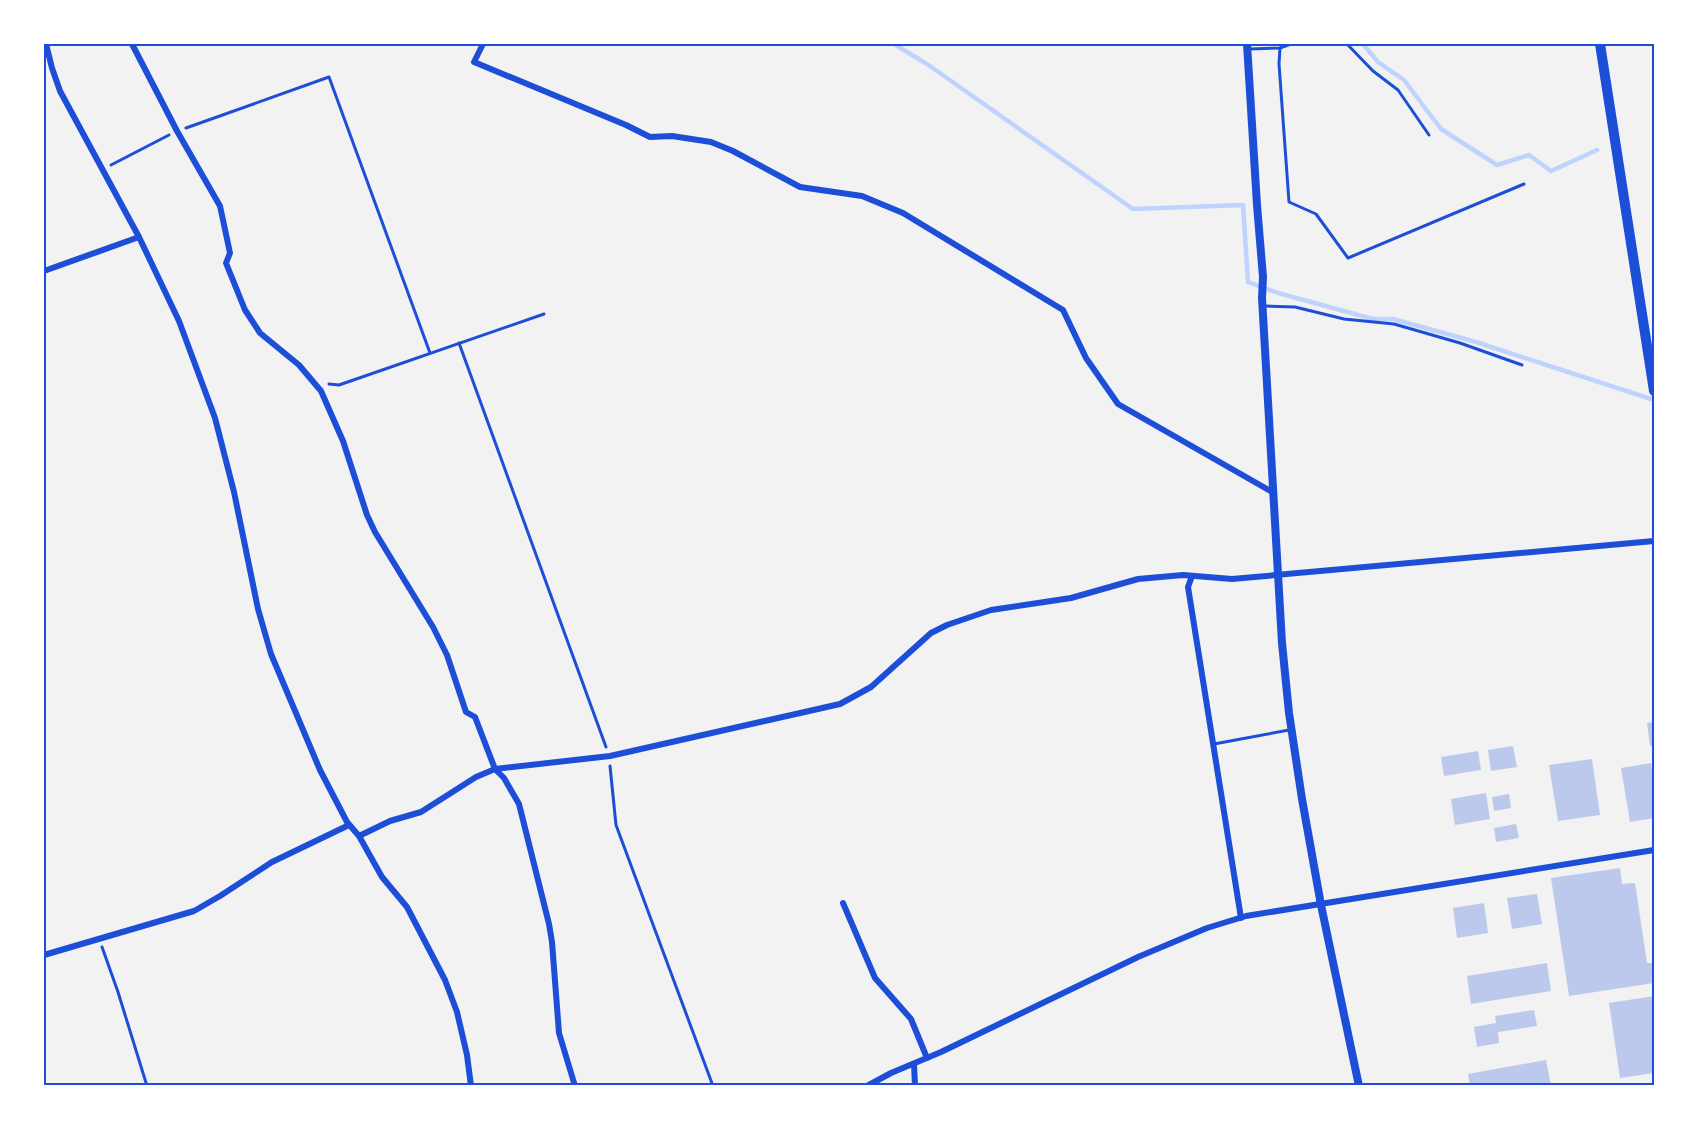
<svg xmlns="http://www.w3.org/2000/svg" width="1698" height="1129" font-family="'PT Sans Narrow',sans-serif">
<style>
.lines{fill:none;stroke-linecap:round;stroke-linejoin:round}
.stream{stroke:#bfd3fe;stroke-width:4.5}
.building{fill:#bdc9ec}
.path{stroke:#1d4ed8;stroke-width:3}
.service{stroke:#1d4ed8;stroke-width:3}
.minor{stroke:#1d4ed8;stroke-width:6}
.tertiary{stroke:#1d4ed8;stroke-width:8}
.trunk{stroke:#1d4ed8;stroke-width:10}
.neatline{fill:none;stroke:#1d4ed8;stroke-width:2}
</style>
<rect width="100%" height="100%" fill="#f2f2f2"/>
<g class="lines">
<!-- stream -->
<g class="stream">
<path d="M 894,44 L 927,64 L 1133,209 L 1243,205 L 1248,282 L 1278,293 L 1373,319 L 1393,319 L 1476,342 L 1654,400"/>
<path d="M 1363,44 L 1378,62 L 1404,80 L 1441,129 L 1497,165 L 1529,155 L 1551,171 L 1597,150"/>
</g>
</g>
<!-- building -->
<g class="building">
<path d="M 1654,722 L 1654,746 L 1650,746 L 1647,723 Z"/>
<path d="M 1513,746 L 1517,767 L 1491,771 L 1488,750 Z"/>
<path d="M 1478,751 L 1481,770 L 1444,776 L 1441,757 Z"/>
<path d="M 1592,759 L 1600,815 L 1558,821 L 1549,765 Z"/>
<path d="M 1651,763 L 1654,782 L 1654,818 L 1630,822 L 1621,768 Z"/>
<path d="M 1486,793 L 1490,819 L 1455,825 L 1451,799 Z"/>
<path d="M 1509,794 L 1511,808 L 1494,811 L 1492,797 Z"/>
<path d="M 1516,824 L 1519,838 L 1496,842 L 1494,828 Z"/>
<path d="M 1620,868 L 1622,884 L 1635,883 L 1647,963 L 1652,963 L 1654,983 L 1569,996 L 1551,878 Z"/>
<path d="M 1537,894 L 1542,924 L 1512,929 L 1507,898 Z"/>
<path d="M 1484,903 L 1488,933 L 1457,938 L 1453,908 Z"/>
<path d="M 1547,963 L 1551,991 L 1471,1004 L 1467,976 Z"/>
<path d="M 1654,996 L 1654,1073 L 1620,1078 L 1609,1003 Z"/>
<path d="M 1534,1010 L 1537,1026 L 1498,1032 L 1499,1043 L 1477,1047 L 1474,1027 L 1496,1023 L 1495,1016 Z"/>
<path d="M 1546,1060 L 1551,1086 L 1470,1086 L 1468,1074 Z"/>
</g>
<g class="lines">
<!-- path -->
<g class="path">
<path d="M 186,128 L 329,77 L 430,353"/>
<path d="M 111,165 L 169,135"/>
<path d="M 459,343 L 606,747"/>
<path d="M 329,384 L 339,385 L 544,314"/>
<path d="M 610,766 L 616,825 L 713,1086"/>
<path d="M 102,947 L 118,992 L 147,1086"/>
</g>
<!-- service -->
<g class="service">
<path d="M 1347,44 L 1373,71 L 1398,90 L 1429,135"/>
<path d="M 1280,48 L 1279,64 L 1289,202 L 1316,214 L 1348,258 L 1524,184"/>
<path d="M 1249,49 L 1280,48 L 1291,44"/>
<path d="M 1265,306 L 1295,307 L 1344,319 L 1394,324 L 1460,343 L 1522,365"/>
<path d="M 1214,744 L 1289,730"/>
</g>
<!-- minor -->
<g class="minor">
<path d="M 46,44 L 52,68 L 60,91 L 139,237 L 179,321 L 215,418 L 234,492 L 258,609 L 271,654 L 320,770 L 347,822 L 359,836 L 382,877 L 407,907 L 445,980 L 457,1012 L 467,1055 L 471,1086"/>
<path d="M 132,44 L 177,131 L 220,206 L 230,253 L 226,263 L 245,310 L 260,333 L 299,365 L 321,391 L 343,441 L 367,515 L 375,532 L 433,627 L 447,655 L 466,712 L 475,717 L 495,769 L 504,778 L 519,804 L 549,924 L 552,942 L 559,1033 L 575,1086"/>
<path d="M 483,44 L 474,62 L 626,125 L 650,137 L 672,136 L 711,142 L 733,151 L 800,187 L 862,196 L 903,213 L 1063,310 L 1086,358 L 1118,404 L 1274,493"/>
<path d="M 44,271 L 139,237"/>
<path d="M 1192,576 L 1188,587 L 1241,918"/>
<path d="M 359,836 L 390,821 L 421,812 L 476,777 L 495,769 L 610,756 L 840,704 L 871,687 L 931,633 L 947,625 L 991,610 L 1071,598 L 1138,579 L 1183,575 L 1232,579 L 1654,541"/>
<path d="M 843,903 L 875,978 L 911,1019 L 927,1058"/>
<path d="M 44,955 L 194,911 L 220,896 L 272,862 L 349,825"/>
<path d="M 914,1064 L 915,1086"/>
<path d="M 867,1086 L 891,1073 L 941,1052 L 1138,957 L 1207,928 L 1246,916 L 1654,850"/>
</g>
<!-- tertiary -->
<path class="tertiary" d="M 1247,44 L 1257,205 L 1263,277 L 1262,298 L 1282,643 L 1289,713 L 1302,799 L 1321,905 L 1359,1086"/>
<!-- trunk -->
<path class="trunk" d="M 1600,44 L 1654,391"/>
</g>
<!-- border -->
<rect width="1698" height="1129" fill="none" stroke="#ffffff" stroke-width="90"/>
<rect x="45" y="45" width="1608" height="1039" class="neatline"/>
</svg>
